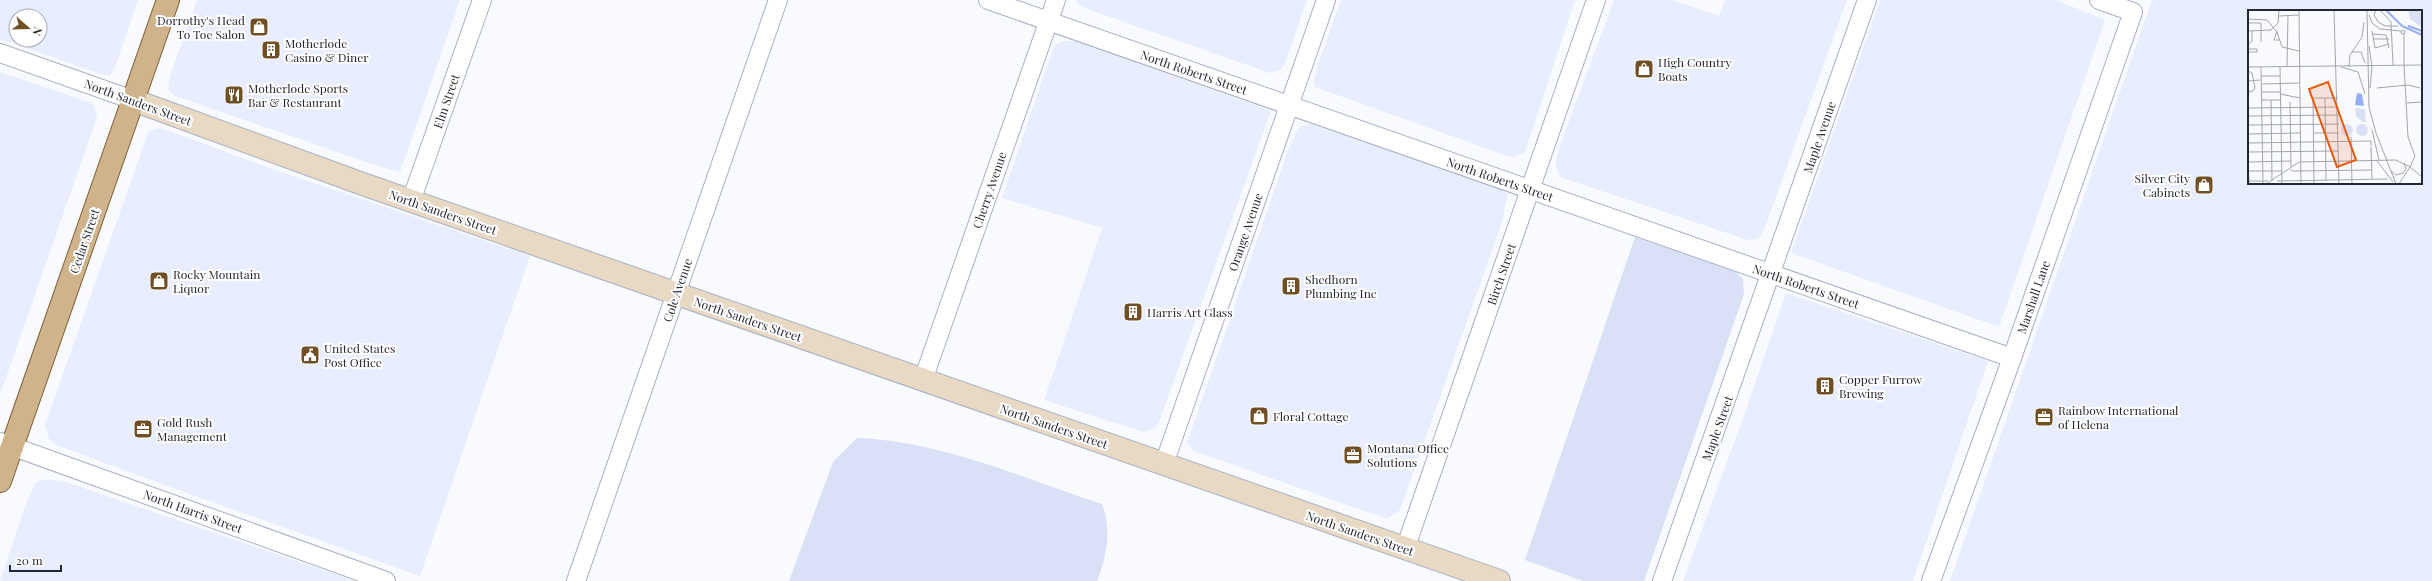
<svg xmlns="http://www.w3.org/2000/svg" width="2432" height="581" font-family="'Playfair Display',serif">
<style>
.built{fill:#e8eeff;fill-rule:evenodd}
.green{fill:#dae1f6}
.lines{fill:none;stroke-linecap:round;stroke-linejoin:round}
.street-casing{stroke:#a9b0c4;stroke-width:20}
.secondary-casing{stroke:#a9b0c4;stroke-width:24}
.primary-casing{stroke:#7f6138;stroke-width:24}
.street{stroke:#fff;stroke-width:18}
.secondary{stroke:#e7d9c4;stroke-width:22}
.primary{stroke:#cfb38a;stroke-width:22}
.labels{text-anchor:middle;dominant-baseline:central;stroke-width:4;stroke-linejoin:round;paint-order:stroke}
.poi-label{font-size:12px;fill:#252830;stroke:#fff;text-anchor:start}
.street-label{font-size:12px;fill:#252830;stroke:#fff}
.inset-river{fill:none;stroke:#96aef6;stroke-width:2}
.inset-road{fill:none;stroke:#a4a6ac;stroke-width:1}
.view{fill:#e8590c;fill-opacity:0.15;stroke:#e8590c;stroke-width:2}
.inset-edge{fill:none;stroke:#252830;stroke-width:2}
</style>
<rect width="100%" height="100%" fill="#f8fafe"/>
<!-- built -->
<g class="built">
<path d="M 0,0 L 138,0 L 114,70 L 109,75 L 103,75 L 0,39 ZM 16,16 L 40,16 L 40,40 L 16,40 Z"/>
<path d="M 197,0 L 460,0 L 400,172 L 378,166 L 175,96 L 168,89 L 170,76 Z"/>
<path d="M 1077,0 L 1307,0 L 1285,63 L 1281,70 L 1270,73 L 1087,9 L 1077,4 Z"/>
<path d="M 1341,0 L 1575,0 L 1525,152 L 1513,158 L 1315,87 L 1314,81 L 1318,65 Z"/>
<path d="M 1614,0 L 1672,0 L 1719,16 L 1725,0 L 1847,0 L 1764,230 L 1758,239 L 1748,240 L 1560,177 L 1556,167 L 1557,154 Z"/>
<path d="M 1880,0 L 2056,0 L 2105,20 L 1999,327 L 1791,253 Z"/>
<path d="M 2152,0 L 2432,0 L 2432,581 L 2115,581 L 2160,450 L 2115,581 L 1950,581 ZM 2249,11 L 2421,11 L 2421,183 L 2249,183 Z"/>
<path d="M 1064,41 L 1076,41 L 1271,111 L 1159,422 L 1155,428 L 1143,432 L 1044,400 L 1102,228 L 1002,198 L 1054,46 Z"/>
<path d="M 0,72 L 91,103 L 94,107 L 97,117 L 0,395 Z"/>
<path d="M 1310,124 L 1496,187 L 1508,194 L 1501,225 L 1400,510 L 1387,519 L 1194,451 L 1187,443 L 1289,148 L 1299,127 Z"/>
<path d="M 157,128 L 164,129 L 267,167 L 530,256 L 420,576 L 159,483 L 56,445 L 49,439 L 45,425 L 147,136 L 149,131 Z"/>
<path d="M 1786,293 L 1988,361 L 1913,581 L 1683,581 L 1745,413 Z"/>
<path d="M 47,479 L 66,482 L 355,581 L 0,581 L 27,501 L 36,482 Z"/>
</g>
<!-- green -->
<g class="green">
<path d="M 1635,237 L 1736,272 L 1743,279 L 1744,294 L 1644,581 L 1583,581 L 1525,560 Z"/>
<path d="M 857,438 C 941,441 1023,478 1102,504 C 1112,529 1107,556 1097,581 L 789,581 L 833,462 Z"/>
</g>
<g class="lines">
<defs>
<g id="street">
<path d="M 988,0 L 2012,358"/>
<path d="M 0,53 L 133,100"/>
<path d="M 411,201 L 482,0"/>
<path d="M 923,380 L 1056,0"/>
<path d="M 0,442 L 386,581"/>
<path d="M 1164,464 L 1326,0"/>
<path d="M 1405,549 L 1596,0"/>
<path d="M 576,581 L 778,0"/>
<path d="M 1662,581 L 1867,0"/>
<path d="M 1931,581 L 2012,358 L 2133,12 L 2099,0"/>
</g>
<path id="secondary" d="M 133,100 L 360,183 L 1499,581"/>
<path id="primary" d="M 0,481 L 168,0"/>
</defs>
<!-- street casing -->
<use href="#street" class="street-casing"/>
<!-- secondary casing -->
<use href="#secondary" class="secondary-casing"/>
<!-- primary casing -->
<use href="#primary" class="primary-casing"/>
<!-- street -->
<use href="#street" class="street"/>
<!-- secondary -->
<use href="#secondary" class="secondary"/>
<!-- primary -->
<use href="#primary" class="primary"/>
</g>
<!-- icons -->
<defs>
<symbol id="shop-square" viewBox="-11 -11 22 22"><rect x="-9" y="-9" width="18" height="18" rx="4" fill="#6f5025" stroke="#fff"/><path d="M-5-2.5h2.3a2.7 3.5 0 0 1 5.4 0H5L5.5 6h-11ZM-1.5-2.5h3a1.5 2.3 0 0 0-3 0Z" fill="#fff"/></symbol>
<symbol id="building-square" viewBox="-11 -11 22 22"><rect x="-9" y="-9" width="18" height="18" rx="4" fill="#6f5025" stroke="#fff"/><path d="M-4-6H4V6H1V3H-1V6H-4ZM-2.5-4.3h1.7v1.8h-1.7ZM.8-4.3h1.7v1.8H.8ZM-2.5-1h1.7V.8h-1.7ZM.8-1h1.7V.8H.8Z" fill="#fff"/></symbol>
<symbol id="restaurant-square" viewBox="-11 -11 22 22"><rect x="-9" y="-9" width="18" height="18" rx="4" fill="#6f5025" stroke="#fff"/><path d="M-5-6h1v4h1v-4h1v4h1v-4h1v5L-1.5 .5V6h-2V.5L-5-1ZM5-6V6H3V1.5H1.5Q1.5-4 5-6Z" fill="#fff"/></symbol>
<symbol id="civic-square" viewBox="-11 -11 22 22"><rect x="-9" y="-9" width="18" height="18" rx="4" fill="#6f5025" stroke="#fff"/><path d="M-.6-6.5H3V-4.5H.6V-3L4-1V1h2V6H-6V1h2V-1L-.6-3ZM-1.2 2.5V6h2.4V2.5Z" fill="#fff"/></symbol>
<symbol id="office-square" viewBox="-11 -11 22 22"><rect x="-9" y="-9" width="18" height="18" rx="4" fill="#6f5025" stroke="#fff"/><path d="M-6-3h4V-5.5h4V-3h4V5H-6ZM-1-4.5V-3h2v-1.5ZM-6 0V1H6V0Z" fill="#fff"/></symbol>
</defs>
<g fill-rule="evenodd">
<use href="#shop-square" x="248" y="16" width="22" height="22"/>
<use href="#building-square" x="260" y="39" width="22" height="22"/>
<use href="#shop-square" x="1633" y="58" width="22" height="22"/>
<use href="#restaurant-square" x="223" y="84" width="22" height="22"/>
<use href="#shop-square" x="2193" y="174" width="22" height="22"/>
<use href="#shop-square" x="148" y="270" width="22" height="22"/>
<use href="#building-square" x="1280" y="275" width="22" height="22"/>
<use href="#building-square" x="1122" y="301" width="22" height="22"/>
<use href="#civic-square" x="299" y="344" width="22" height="22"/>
<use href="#building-square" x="1814" y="375" width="22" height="22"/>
<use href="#shop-square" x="1248" y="405" width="22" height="22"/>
<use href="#office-square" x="2033" y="406" width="22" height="22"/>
<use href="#office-square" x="132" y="418" width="22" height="22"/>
<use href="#office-square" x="1342" y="444" width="22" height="22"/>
</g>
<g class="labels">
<!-- poi labels -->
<g class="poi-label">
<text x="245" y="20" text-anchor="end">Dorrothy's Head<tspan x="245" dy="14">To Toe Salon</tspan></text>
<text x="285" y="43">Motherlode<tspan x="285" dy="14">Casino &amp; Diner</tspan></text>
<text x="1658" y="62">High Country<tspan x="1658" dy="14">Boats</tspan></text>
<text x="248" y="88">Motherlode Sports<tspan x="248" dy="14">Bar &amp; Restaurant</tspan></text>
<text x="2190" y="178" text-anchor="end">Silver City<tspan x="2190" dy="14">Cabinets</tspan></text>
<text x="173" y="274">Rocky Mountain<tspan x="173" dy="14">Liquor</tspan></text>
<text x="1305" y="279">Shedhorn<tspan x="1305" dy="14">Plumbing Inc</tspan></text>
<text x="1147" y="312">Harris Art Glass</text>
<text x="324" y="348">United States<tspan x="324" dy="14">Post Office</tspan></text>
<text x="1839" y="379">Copper Furrow<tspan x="1839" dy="14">Brewing</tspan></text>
<text x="2058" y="410">Rainbow International<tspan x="2058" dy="14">of Helena</tspan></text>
<text x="1273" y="416">Floral Cottage</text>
<text x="157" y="422">Gold Rush<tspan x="157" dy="14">Management</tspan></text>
<text x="1367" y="448">Montana Office<tspan x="1367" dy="14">Solutions</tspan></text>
</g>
<!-- street labels -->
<g class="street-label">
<text transform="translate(1194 72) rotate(19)">North Roberts Street</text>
<text transform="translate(446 101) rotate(-71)">Elm Street</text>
<text transform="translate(138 102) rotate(20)">North Sanders Street</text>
<text transform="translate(1819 137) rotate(-71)">Maple Avenue</text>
<text transform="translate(1500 179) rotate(19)">North Roberts Street</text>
<text transform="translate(989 190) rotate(-71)">Cherry Avenue</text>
<text transform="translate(443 212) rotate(19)">North Sanders Street</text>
<text transform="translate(1245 232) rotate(-71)">Orange Avenue</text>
<text transform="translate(84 241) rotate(-71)">Cedar Street</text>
<text transform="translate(1501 274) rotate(-71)">Birch Street</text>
<text transform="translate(1806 286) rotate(19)">North Roberts Street</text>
<text transform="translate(677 290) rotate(-71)">Cole Avenue</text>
<text transform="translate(2033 297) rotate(-71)">Marshall Lane</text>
<text transform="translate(748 319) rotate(19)">North Sanders Street</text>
<text transform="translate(1054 426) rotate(19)">North Sanders Street</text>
<text transform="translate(1717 428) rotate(-70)">Maple Street</text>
<text transform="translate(193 511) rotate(20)">North Harris Street</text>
<text transform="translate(1360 533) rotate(19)">North Sanders Street</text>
</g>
</g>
<!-- overview -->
<g transform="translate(2248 10)">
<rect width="174" height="174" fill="#f8fafe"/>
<path d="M 160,0 L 170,0 L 174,4 L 174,18 L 162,9 ZM 107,98 L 117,99 L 118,112 L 114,112 L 108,106 ZM108 120a6 6 0 1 1 12 0a6 6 0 1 1-12 0ZM93 120a6 6 0 1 1 12 0a6 6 0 1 1-12 0Z" fill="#dae1f6"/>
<path d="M 109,83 L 114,84 L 116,96 L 107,95 Z" fill="#96aef6"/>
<path class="inset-river" d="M 138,0 L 154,16 L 174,25M 160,16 L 174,21"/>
<path class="inset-road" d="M 51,0 L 53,174M 86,0 L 91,174M 119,0 L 121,97 L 128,123 L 148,174M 128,0 L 126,5 L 130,12 L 137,16 L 150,16M 132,0 L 143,12 L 145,55M 121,5 L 124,13 L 132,19 L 153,21M 31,6 L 51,5M 0,9 L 19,10 L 29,22 L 34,37 L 51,41M 0,13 L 13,13 L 13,32M 154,20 L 157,21 L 156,24 L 153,23 ZM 0,21 L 23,20 L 30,13 L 31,0M 29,21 L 26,30 L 31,30M 124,21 L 127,38 L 141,34M 124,24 L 138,25 L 141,38M 156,24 L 156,55M 125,29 L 141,29M 0,35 L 4,31 L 4,21M 121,36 L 124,57 L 122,78M 1,39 L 9,39 L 9,42 L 1,42M 104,42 L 113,42 L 117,53M 39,56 L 40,5M 0,57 L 174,55M 13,57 L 15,174M 32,57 L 34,174M 93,57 L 110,62 L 117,84M 101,57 L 102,45 L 114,27 L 116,12M 0,61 L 4,63 L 7,78 L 5,81 L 0,82M 13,66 L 32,66M 0,71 L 12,70M 14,74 L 52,73M 129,78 L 160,75 L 172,78M 14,82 L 32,82M 32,84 L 52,88M 77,88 L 78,170M 14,90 L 33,90M 23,90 L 24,171M 42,92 L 43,156M 159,93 L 174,92M 0,98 L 90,97M 0,106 L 91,105M 0,115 L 91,114M 124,120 L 131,150M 65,123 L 91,123M 0,124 L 53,123M 103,127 L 104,174M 0,133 L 123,131 L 123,136M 123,137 L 124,169M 0,142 L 91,141M 0,145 L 1,174M 129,151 L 145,172M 0,152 L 43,151M 162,157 L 174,167M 42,159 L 44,161 L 124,160M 0,161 L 34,161M 143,161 L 148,165 L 155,163 L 158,159 L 156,153M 1,171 L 20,171M 29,171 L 140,169M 18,174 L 51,152 L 148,150 L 162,157 L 167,146 L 160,127 L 156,55M 66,174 L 65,88 L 90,88M 151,174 L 162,157"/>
<path class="view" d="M 80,72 L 108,150 L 89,157 L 61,79 Z"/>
<rect width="174" height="174" class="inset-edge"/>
</g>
<!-- north arrow -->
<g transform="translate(28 28) rotate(110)"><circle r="19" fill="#ffffff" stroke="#a8a9ac"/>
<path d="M0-3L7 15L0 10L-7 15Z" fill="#6f5025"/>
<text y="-6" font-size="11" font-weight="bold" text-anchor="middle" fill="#252830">N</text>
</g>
<!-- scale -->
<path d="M10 565v6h51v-6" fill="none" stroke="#252830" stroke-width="2"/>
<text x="16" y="565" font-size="12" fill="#252830" stroke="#ffffff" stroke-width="3" paint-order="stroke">20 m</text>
</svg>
